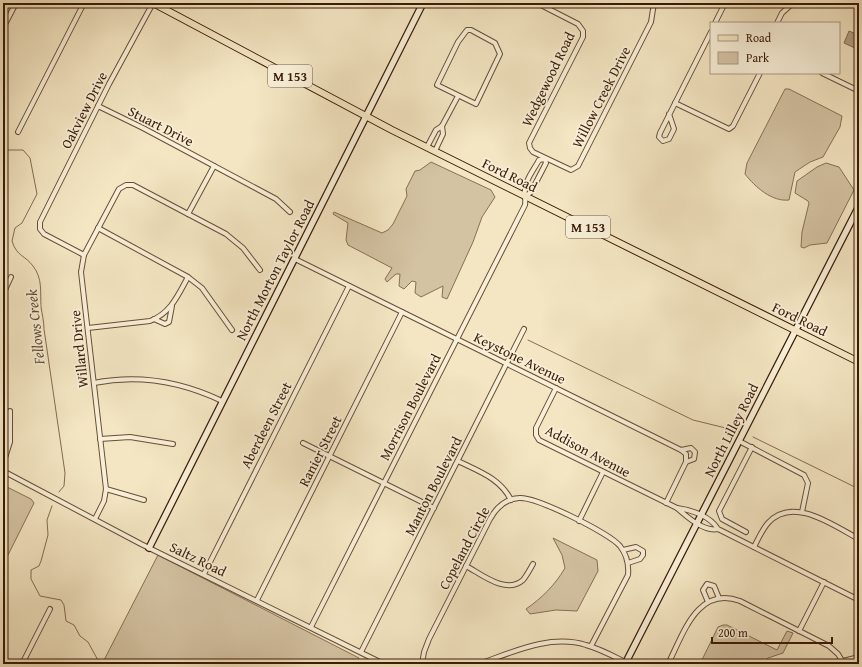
<svg xmlns="http://www.w3.org/2000/svg" width="862" height="667" font-family="'Gentium Book Plus',serif">
<style>
.green{fill:#d4c3a3;stroke:#876f54}
.water{fill:#b5a183;stroke:#846b51}
.lines{fill:none;stroke-linecap:round;stroke-linejoin:round}
.stream{stroke:#846b51;stroke-width:1}
.street-casing{stroke:#684e35;stroke-width:6}
.secondary-casing{stroke:#3a1b06;stroke-width:8}
.primary-casing{stroke:#3a1b06;stroke-width:8}
.street{stroke:#f8efd8;stroke-width:4}
.secondary{stroke:#f8efd8;stroke-width:5.5}
.primary{stroke:#f4e6c3;stroke-width:6}
.labels{text-anchor:middle;dominant-baseline:central;stroke-width:3.5;stroke-linejoin:round;paint-order:stroke}
.shield{fill:#f8efd8;stroke:#735b45;stroke-width:1}
.shield-label{font-size:13px;font-weight:bold;fill:#3a1b06}
.street-label{font-size:14px;fill:#3a1b06;stroke:#f8efd8}
.water-label{font-size:15px;font-style:italic;fill:#654a32;stroke:#f8efd8}
</style>
<rect width="100%" height="100%" fill="#f4e6c3"/>
<filter id="stains"><feTurbulence type="fractalNoise" baseFrequency=".005" numOctaves="4"/><feColorMatrix values="0 0 0 0 .2 0 0 0 0 .09 0 0 0 0 .02 0 0 0 .5 -.17"/></filter>
<radialGradient id="worn" r=".72"><stop offset=".6" stop-color="#630" stop-opacity="0"/><stop offset="1" stop-color="#630" stop-opacity=".3"/></radialGradient>
<!-- green -->
<g class="green">
<path d="M 785,89 L 789,89 L 842,116 L 840,127 L 823,157 L 810,162 L 795,172 L 789,200 C 772,202 755,187 745,174 L 747,163 Z"/>
<path d="M 431,162 L 491,190 L 495,197 L 482,217 L 473,242 L 447,299 L 442,297 L 443,286 L 421,297 L 415,293 L 416,282 L 412,281 L 404,289 L 399,286 L 400,274 L 396,274 L 387,282 L 385,279 L 392,268 L 348,245 L 346,240 L 348,223 L 333,214 L 334,212 L 382,233 L 388,230 L 393,224 L 407,196 L 406,189 L 415,171 L 420,170 Z"/>
<path d="M 826,163 L 839,167 L 854,190 L 827,243 L 810,245 L 804,248 L 801,247 L 802,232 L 809,203 L 808,201 L 795,193 L 797,181 L 817,167 Z"/>
<path d="M 3,485 L 31,499 L 34,503 L 3,565 Z"/>
<path d="M 553,538 L 597,560 L 598,571 L 577,611 L 556,610 L 530,614 L 526,609 C 542,598 555,585 565,568 L 562,555 Z"/>
<path d="M 158,555 L 359,658 L 356,664 L 102,664 Z"/>
<path d="M 723,625 L 727,625 L 777,650 L 787,631 L 793,633 L 783,653 L 768,658 L 762,664 L 700,664 L 718,627 Z"/>
</g>
<!-- water -->
<path class="water" d="M 849,31 L 859,35 L 859,50 L 844,43 Z"/>
<g class="lines">
<!-- stream -->
<g class="stream">
<path d="M 3,150 L 23,150 L 30,158 L 37,194 L 22,223 L 15,228 L 12,241 C 17,257 25,255 33,266 C 43,279 40,292 41,307 C 42,314 44,321 44,329 L 65,473 L 64,486 L 59,492"/>
<path d="M 528,340 L 693,420 L 738,431"/>
<path d="M 753,437 L 859,489"/>
<path d="M 52,506 L 47,520 L 48,535 L 41,561 L 39,566 L 31,570 L 31,579 L 40,596 L 61,600 L 64,605 L 66,621 L 74,625 L 80,636 L 88,642 L 100,664"/>
</g>
<defs>
<g id="street">
<path d="M 537,3 L 578,24 L 583,31 L 583,37 L 529,143 L 530,148 L 533,152 L 571,170 L 578,166 L 651,22 L 654,3"/>
<path d="M 715,23 L 725,3"/>
<path d="M 777,23 L 782,13 L 793,3"/>
<path d="M 3,28 L 16,3"/>
<path d="M 467,30 L 471,30 L 495,43 L 500,54 L 476,104 L 437,85 L 458,42 Z"/>
<path d="M 822,73 L 859,91"/>
<path d="M 675,103 L 729,129 L 733,126 L 760,73"/>
<path d="M 98,106 L 143,128 L 276,199 L 290,212"/>
<path d="M 669,114 L 674,129 L 669,139 L 663,141 L 659,137 L 660,133 L 711,32"/>
<path d="M 442,126 L 458,96"/>
<path d="M 18,132 L 84,3"/>
<path d="M 427,147 L 436,130 L 442,126 L 443,134 L 435,151"/>
<path d="M 3,160 L 5,156"/>
<path d="M 526,196 L 531,192 L 546,163 L 545,159"/>
<path d="M 188,214 L 214,166"/>
<path d="M 98,228 L 188,277 L 202,288 L 232,330"/>
<path d="M 84,255 L 44,234 L 40,229 L 40,222 L 109,84 L 153,3"/>
<path d="M 295,259 L 681,450 L 686,454 L 686,462 L 666,503"/>
<path d="M 3,294 L 11,277"/>
<path d="M 154,319 L 165,324 L 169,322 L 172,306"/>
<path d="M 88,328 L 150,321 C 171,313 178,295 188,277"/>
<path d="M 94,383 C 139,374 180,381 222,401"/>
<path d="M 556,388 L 536,428 L 536,435 L 539,440 L 677,508"/>
<path d="M 100,439 L 130,437 L 173,444"/>
<path d="M 739,441 L 804,475 L 808,483 L 802,512"/>
<path d="M 303,443 L 434,508"/>
<path d="M 681,450 L 691,448 L 695,452 L 694,459 L 686,462"/>
<path d="M 458,461 C 478,471 500,478 511,500"/>
<path d="M 3,464 L 10,442 L 10,411"/>
<path d="M 3,471 L 141,544 L 384,664"/>
<path d="M 106,489 L 144,500"/>
<path d="M 95,519 L 104,501 L 106,489 L 81,272 L 84,255 L 119,189 L 126,185 L 133,185 L 226,234 L 243,248 L 260,270"/>
<path d="M 579,521 L 603,472"/>
<path d="M 718,529 C 704,532 687,517 677,508 C 692,510 710,516 718,529 L 859,600"/>
<path d="M 746,532 L 722,519 L 719,511 L 752,447"/>
<path d="M 754,547 C 758,539 762,530 768,523 C 793,495 834,526 859,539"/>
<path d="M 623,550 L 636,547 L 643,551 L 643,555 L 640,559 L 628,563"/>
<path d="M 466,566 C 481,574 506,595 523,580 C 527,575 530,569 533,564"/>
<path d="M 204,574 L 349,286"/>
<path d="M 257,600 L 402,312"/>
<path d="M 708,602 L 703,590 L 707,584 L 714,586 L 719,598"/>
<path d="M 311,627 L 525,205 C 526,199 524,195 525,189 C 525,180 535,168 539,160 L 545,159"/>
<path d="M 799,631 L 824,582"/>
<path d="M 361,652 L 524,329"/>
<path d="M 843,661 L 859,657"/>
<path d="M 22,664 L 50,609"/>
<path d="M 422,664 L 424,652 L 429,639 L 490,519 C 496,508 505,499 519,498 C 535,496 609,533 620,546 C 627,555 629,564 628,575 L 591,646"/>
<path d="M 479,664 C 513,652 550,634 586,645 C 601,649 615,657 629,664"/>
<path d="M 668,664 C 683,635 697,585 740,601 L 829,646 L 838,654 L 844,664"/>
</g>
<g id="secondary">
<path d="M 149,548 L 423,3"/>
<path d="M 625,664 L 859,206"/>
</g>
<path id="primary" d="M 153,3 L 392,130 L 859,362"/>
</defs>
<!-- street casing -->
<use href="#street" class="street-casing"/>
<!-- secondary casing -->
<use href="#secondary" class="secondary-casing"/>
<!-- primary casing -->
<use href="#primary" class="primary-casing"/>
<!-- street -->
<use href="#street" class="street"/>
<!-- secondary -->
<use href="#secondary" class="secondary"/>
<!-- primary -->
<use href="#primary" class="primary"/>
</g>
<g class="labels">
<!-- shield labels -->
<g class="shield">
<rect x="268" y="65" width="44" height="22" rx="3"/>
<rect x="566" y="216" width="44" height="22" rx="3"/>
</g>
<g class="shield-label">
<text x="290" y="76">M 153</text>
<text x="588" y="227">M 153</text>
</g>
<!-- street labels -->
<g class="street-label">
<text transform="translate(548 79) rotate(-64)">Wedgewood Road</text>
<text transform="translate(601 97) rotate(-63)">Willow Creek Drive</text>
<text transform="translate(84 110) rotate(-63)">Oakview Drive</text>
<text transform="translate(161 126) rotate(27)">Stuart Drive</text>
<text transform="translate(510 175) rotate(26)">Ford Road</text>
<text transform="translate(275 270) rotate(-63)">North Morton Taylor Road</text>
<text transform="translate(800 319) rotate(26)">Ford Road</text>
<text transform="translate(79 349) rotate(-96)">Willard Drive</text>
<text transform="translate(520 358) rotate(26)">Keystone Avenue</text>
<text transform="translate(410 407) rotate(-63)">Morrison Boulevard</text>
<text transform="translate(266 425) rotate(-63)">Aberdeen Street</text>
<text transform="translate(731 430) rotate(-63)">North Lilley Road</text>
<text transform="translate(320 451) rotate(-63)">Ranier Street</text>
<text transform="translate(588 451) rotate(28)">Addison Avenue</text>
<text transform="translate(433 486) rotate(-63)">Manton Boulevard</text>
<text transform="translate(464 548) rotate(-62)">Copeland Circle</text>
<text transform="translate(198 559) rotate(26)">Saltz Road</text>
</g>
<!-- water labels -->
<g class="water-label">
<text transform="translate(35 327) rotate(-96)">Fellows Creek</text>
</g>
</g>
<!-- margin -->
<rect width="862" height="667" fill="none" stroke="#f4e6c3" stroke-width="16"/>
<rect x="4" y="4" width="854" height="659" fill="none" stroke="#3a1b06" stroke-width="2"/>
<rect x="8" y="8" width="846" height="651" fill="none" stroke="#3a1b06"/>
<!-- legend -->
<rect x="710" y="22" width="130" height="52" fill="#f8efd8" stroke="#ac9a84"/>
<rect x="718" y="35" width="20" height="6" fill="#f4e6c3" stroke="#ac9a84"/>
<text x="746" y="42" font-size="12" fill="#3a1b06">Road</text>
<rect x="718" y="52" width="20" height="12" fill="#d4c3a3" stroke="#ac9a84"/>
<text x="746" y="62" font-size="12" fill="#3a1b06">Park</text>
<!-- scale -->
<path d="M712 637v6h120v-6" fill="none" stroke="#3a1b06" stroke-width="2"/>
<text x="718" y="637" font-size="12" fill="#3a1b06" stroke="#f8efd8" stroke-width="3" paint-order="stroke">200 m</text>
<rect width="100%" height="100%" filter="url(#stains)"/>
<rect width="100%" height="100%" fill="url(#worn)"/>
</svg>
